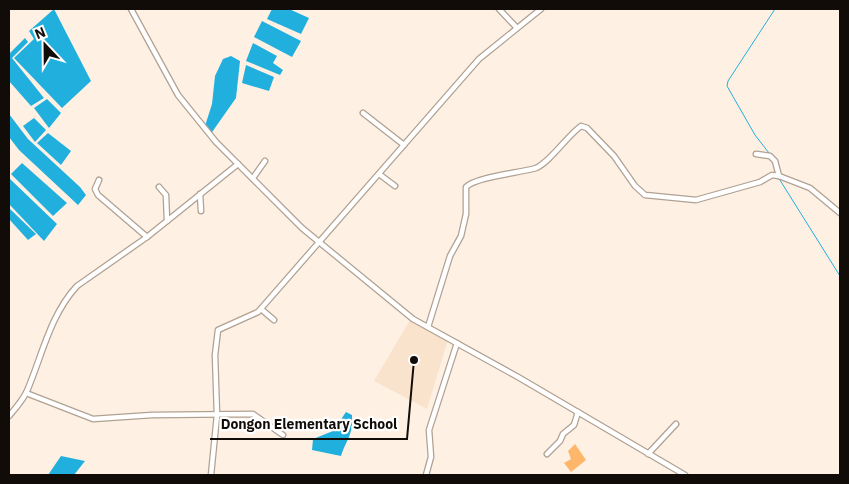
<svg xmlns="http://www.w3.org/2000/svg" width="849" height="484" font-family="'IBM Plex Sans',sans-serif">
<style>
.built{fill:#fae3cd}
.green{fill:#feb76a}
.water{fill:#21afde}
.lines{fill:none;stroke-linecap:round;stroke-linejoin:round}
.stream{stroke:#21afde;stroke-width:1}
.minor-casing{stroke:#b0a192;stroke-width:7}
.minor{stroke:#fff;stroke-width:4.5}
.leader{fill:none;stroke:#110c07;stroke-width:2}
.callout-dot{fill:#110c07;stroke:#fff;stroke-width:2}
.callout-label{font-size:14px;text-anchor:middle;font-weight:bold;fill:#110c07;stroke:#fff;stroke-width:4.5;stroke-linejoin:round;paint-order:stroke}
</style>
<rect width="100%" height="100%" fill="#fef1e4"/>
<!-- built -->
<path class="built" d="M 410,320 L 448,340 L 427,409 L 374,381 Z"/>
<!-- green -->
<path class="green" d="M 575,444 L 586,460 L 571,472 L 564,463 L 571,459 L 568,451 Z"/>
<!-- water -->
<g class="water">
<path d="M 54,9 L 91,81 L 62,108 L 14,58 L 34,39 L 29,31 Z"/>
<path d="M 272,9 L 289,9 L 309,18 L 301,34 L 267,19 Z"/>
<path d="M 262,21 L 301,41 L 292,57 L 254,37 Z"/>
<path d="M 25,38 L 28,42 L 12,58 L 44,98 L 31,106 L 9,81 L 9,54 Z"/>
<path d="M 253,43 L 277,56 L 273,63 L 283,70 L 280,75 L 246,61 Z"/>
<path d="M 231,56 L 240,61 L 236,98 L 210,135 L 205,126 L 212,104 L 215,76 L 223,59 Z"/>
<path d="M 246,65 L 274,77 L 269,91 L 242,83 Z"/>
<path d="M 47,99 L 61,113 L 49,128 L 34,108 Z"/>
<path d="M 9,114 L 28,139 L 80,187 L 86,195 L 78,205 L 19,150 L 9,137 Z"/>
<path d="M 34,118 L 46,130 L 35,142 L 23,126 Z"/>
<path d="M 48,133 L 71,151 L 61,165 L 37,143 Z"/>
<path d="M 22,163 L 67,203 L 53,216 L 11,174 Z"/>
<path d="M 9,178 L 57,224 L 44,241 L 9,204 Z"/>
<path d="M 9,208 L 36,234 L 28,240 L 9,219 Z"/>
<path d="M 346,412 L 352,415 C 353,436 347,438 341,456 L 312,450 L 313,439 L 333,431 Z"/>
<path d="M 61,456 L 85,461 L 74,475 L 48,475 Z"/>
</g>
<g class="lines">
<!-- stream -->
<g class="stream">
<path d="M 769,153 L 755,135 L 727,86 L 728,81 L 775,9"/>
<path d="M 778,177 L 840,276"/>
</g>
<defs>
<g id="minor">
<path d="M 131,9 L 178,95 L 216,142 L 302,228 L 413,319 L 518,377 L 685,475"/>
<path d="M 499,9 L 517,28"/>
<path d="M 363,113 L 404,145"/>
<path d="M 756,154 L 770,156 L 775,161 L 779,176"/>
<path d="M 379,174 L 395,186"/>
<path d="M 253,178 L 265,161"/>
<path d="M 99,180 L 95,189 L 98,195 L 147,237"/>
<path d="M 159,187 L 166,195 L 167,221"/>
<path d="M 200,194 L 201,211"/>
<path d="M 261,309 L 274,320"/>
<path d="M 428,327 L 450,256 L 461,236 L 466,214 L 466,187 C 476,177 519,173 536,168 C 550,162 567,136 581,126 L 587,128 L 614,156 L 635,186 L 645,195 L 696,200 L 760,182 L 772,175 L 779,176 L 810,188 L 840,213"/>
<path d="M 26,393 L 93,419 L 152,415 L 253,414 L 283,435"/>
<path d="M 9,416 C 15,409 23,400 27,391 C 42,356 50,315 77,286 L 147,237 L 238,164"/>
<path d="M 547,454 L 560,441 L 563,434 L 574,425 L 578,412"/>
<path d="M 648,454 L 676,424"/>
<path d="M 211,475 L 217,415 L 215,355 L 218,330 L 258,312 L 479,59 L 541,9"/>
<path d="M 426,475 L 431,457 L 429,430 L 457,343"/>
</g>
</defs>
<!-- minor casing -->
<use href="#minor" class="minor-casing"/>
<!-- minor -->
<use href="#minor" class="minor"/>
</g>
<!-- callouts -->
<path class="leader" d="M414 360L407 439H210"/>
<circle class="callout-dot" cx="414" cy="360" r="5"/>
<g class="callout-label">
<text x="309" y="429">Dongon Elementary School</text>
</g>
<!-- border -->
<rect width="849" height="484" fill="none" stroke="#110c07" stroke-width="20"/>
<!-- north arrow -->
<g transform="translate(45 45) rotate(338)" stroke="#ffffff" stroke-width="4" paint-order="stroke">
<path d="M0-4L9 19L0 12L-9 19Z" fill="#110c07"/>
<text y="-8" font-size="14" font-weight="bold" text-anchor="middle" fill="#110c07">N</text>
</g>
</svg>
